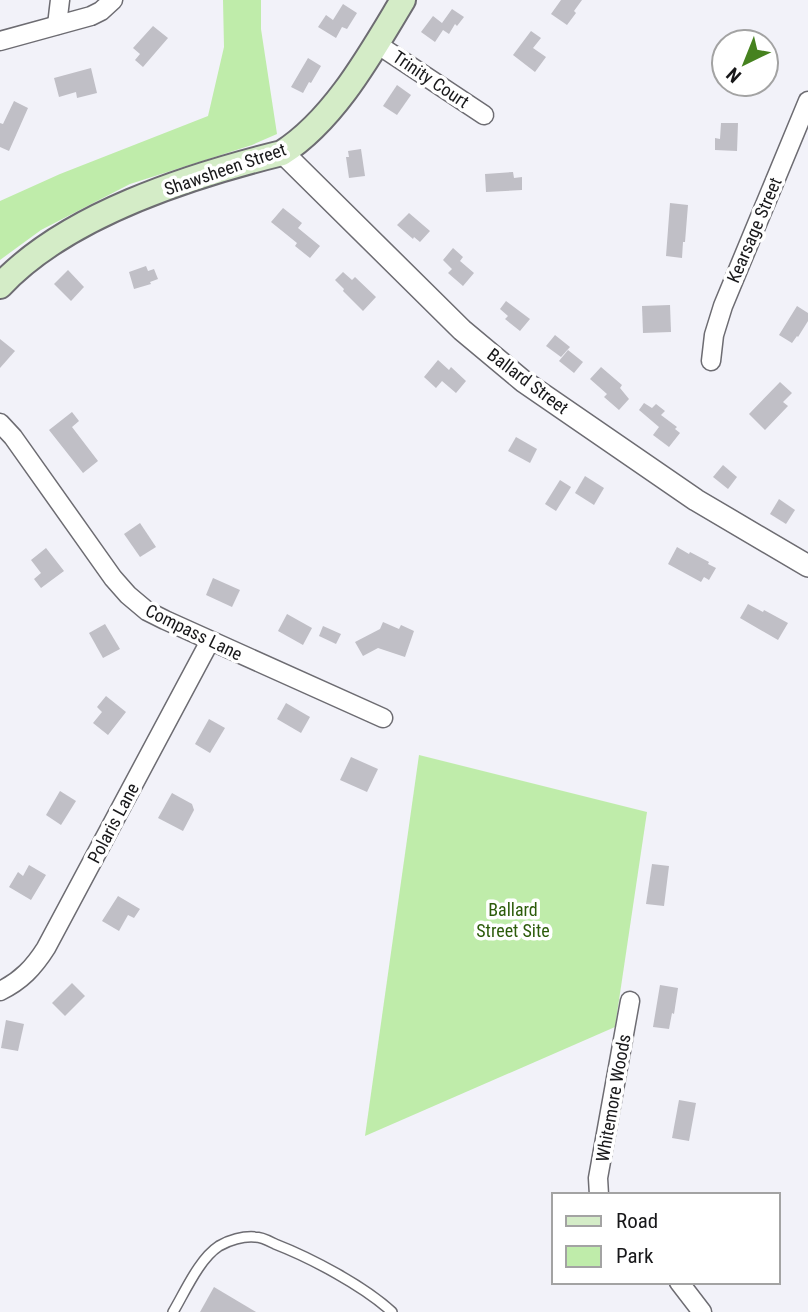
<svg xmlns="http://www.w3.org/2000/svg" width="808" height="1312" font-family="'Roboto Condensed',sans-serif">
<style>
.green{fill:#bfecaa}
.building{fill:#c0bfc6}
.lines{fill:none;stroke-linecap:round;stroke-linejoin:round}
.service-casing{stroke:#6d6c72;stroke-width:12}
.minor-casing{stroke:#6d6c72;stroke-width:21}
.tertiary-casing{stroke:#6d6c72;stroke-width:24}
.secondary-casing{stroke:#6d6c72;stroke-width:28}
.service{stroke:#fff;stroke-width:9}
.minor{stroke:#fff;stroke-width:18}
.tertiary{stroke:#fff;stroke-width:21}
.secondary{stroke:#d4ecc7;stroke-width:24}
.labels{text-anchor:middle;dominant-baseline:central;stroke-width:7;stroke-linejoin:round;paint-order:stroke}
.street-label{font-size:18px;fill:#18181a;stroke:#fff}
.park-label{font-size:18px;fill:#2c5b0a;stroke:#fff}
</style>
<rect width="100%" height="100%" fill="#f2f2f9"/>
<!-- green -->
<g class="green">
<path d="M 223,0 L 261,0 L 261,29 L 277,134 L 252,145 L 130,184 L 41,230 L 0,260 L 0,201 L 60,174 L 208,116 L 224,47 Z"/>
<path d="M 419,755 L 647,812 L 615,1027 L 365,1136 Z"/>
</g>
<!-- building -->
<g class="building">
<path d="M 561,0 L 582,0 L 574,11 L 576,13 L 567,25 L 551,14 Z"/>
<path d="M 343,4 L 357,13 L 347,29 L 342,27 L 336,38 L 318,27 L 326,15 L 333,20 Z"/>
<path d="M 452,9 L 464,17 L 457,26 L 455,24 L 449,34 L 443,30 L 435,42 L 421,32 L 433,16 L 442,23 Z"/>
<path d="M 153,26 L 168,38 L 143,67 L 135,60 L 140,54 L 133,48 Z"/>
<path d="M 531,31 L 541,38 L 533,48 L 546,57 L 535,72 L 513,55 Z"/>
<path d="M 308,58 L 321,66 L 311,83 L 309,82 L 303,93 L 291,87 Z"/>
<path d="M 91,68 L 97,93 L 77,98 L 76,92 L 59,97 L 54,78 Z"/>
<path d="M 397,85 L 411,95 L 397,115 L 383,106 Z"/>
<path d="M 14,101 L 28,108 L 9,151 L 0,147 L 0,123 L 3,124 Z"/>
<path d="M 721,123 L 738,123 L 737,151 L 715,150 L 715,138 L 720,139 Z"/>
<path d="M 361,149 L 365,176 L 349,178 L 346,157 L 349,157 L 348,151 Z"/>
<path d="M 513,172 L 514,178 L 522,177 L 522,190 L 486,192 L 485,174 Z"/>
<path d="M 670,203 L 688,205 L 685,242 L 683,242 L 682,258 L 666,256 Z"/>
<path d="M 283,208 L 302,223 L 298,228 L 320,246 L 310,258 L 295,246 L 297,243 L 271,222 Z"/>
<path d="M 409,213 L 430,231 L 420,242 L 414,237 L 413,239 L 397,225 Z"/>
<path d="M 453,248 L 463,257 L 460,261 L 474,273 L 463,286 L 448,273 L 452,269 L 443,260 Z"/>
<path d="M 146,266 L 148,271 L 154,269 L 158,279 L 150,282 L 151,284 L 134,289 L 129,272 Z"/>
<path d="M 68,270 L 84,287 L 71,301 L 54,284 Z"/>
<path d="M 343,272 L 352,280 L 355,277 L 376,297 L 363,311 L 343,291 L 344,289 L 335,280 Z"/>
<path d="M 506,301 L 530,319 L 520,331 L 505,319 L 508,316 L 500,309 Z"/>
<path d="M 670,305 L 671,332 L 643,333 L 642,306 Z"/>
<path d="M 797,306 L 808,313 L 808,321 L 798,337 L 797,336 L 792,343 L 779,335 Z"/>
<path d="M 555,335 L 570,347 L 561,357 L 546,346 Z"/>
<path d="M 0,339 L 15,351 L 0,368 Z"/>
<path d="M 568,350 L 583,362 L 574,373 L 559,361 Z"/>
<path d="M 438,360 L 449,370 L 451,367 L 466,381 L 456,393 L 442,381 L 436,388 L 424,377 Z"/>
<path d="M 601,367 L 622,385 L 620,388 L 629,399 L 619,410 L 604,397 L 607,394 L 590,379 Z"/>
<path d="M 780,382 L 792,393 L 783,402 L 788,406 L 765,430 L 749,414 Z"/>
<path d="M 644,403 L 652,408 L 656,404 L 665,411 L 661,415 L 677,427 L 675,429 L 680,433 L 669,447 L 653,435 L 659,427 L 639,410 Z"/>
<path d="M 72,412 L 79,421 L 72,427 L 98,461 L 83,473 L 49,430 Z"/>
<path d="M 516,437 L 537,449 L 530,463 L 508,451 Z"/>
<path d="M 723,465 L 737,477 L 728,489 L 713,477 Z"/>
<path d="M 585,476 L 604,488 L 594,505 L 575,493 Z"/>
<path d="M 560,480 L 571,487 L 556,511 L 545,504 Z"/>
<path d="M 779,499 L 795,510 L 786,524 L 770,514 Z"/>
<path d="M 140,523 L 156,547 L 140,557 L 124,534 Z"/>
<path d="M 677,547 L 689,554 L 690,552 L 709,562 L 708,564 L 716,568 L 709,580 L 704,577 L 701,582 L 668,564 Z"/>
<path d="M 46,548 L 64,571 L 41,588 L 34,579 L 41,573 L 31,560 Z"/>
<path d="M 213,578 L 240,590 L 232,607 L 206,595 Z"/>
<path d="M 748,604 L 763,612 L 764,610 L 788,623 L 778,640 L 740,618 Z"/>
<path d="M 287,614 L 312,628 L 303,645 L 278,631 Z"/>
<path d="M 383,622 L 399,629 L 401,625 L 414,631 L 405,657 L 378,648 L 363,656 L 355,642 L 380,629 Z"/>
<path d="M 105,624 L 120,649 L 103,658 L 89,633 Z"/>
<path d="M 323,626 L 341,634 L 336,644 L 319,636 Z"/>
<path d="M 106,696 L 126,712 L 108,735 L 93,723 L 102,712 L 97,707 Z"/>
<path d="M 286,703 L 310,717 L 301,733 L 277,719 Z"/>
<path d="M 209,719 L 225,728 L 210,753 L 195,744 Z"/>
<path d="M 351,757 L 378,769 L 367,792 L 340,780 Z"/>
<path d="M 60,791 L 76,801 L 61,825 L 46,815 Z"/>
<path d="M 172,793 L 192,804 L 194,810 L 183,831 L 158,818 Z"/>
<path d="M 652,864 L 669,866 L 664,906 L 646,904 Z"/>
<path d="M 29,865 L 46,875 L 31,900 L 9,887 L 18,872 L 23,876 Z"/>
<path d="M 118,896 L 140,909 L 134,918 L 128,915 L 119,931 L 102,921 Z"/>
<path d="M 72,983 L 85,996 L 65,1016 L 52,1003 Z"/>
<path d="M 660,985 L 678,988 L 674,1014 L 672,1013 L 669,1029 L 653,1027 Z"/>
<path d="M 6,1020 L 24,1024 L 18,1051 L 1,1048 Z"/>
<path d="M 679,1100 L 696,1103 L 689,1141 L 672,1138 Z"/>
<path d="M 214,1287 L 256,1312 L 200,1312 Z"/>
</g>
<g class="lines">
<defs>
<path id="service" d="M 173,1312 C 185,1292 199,1259 219,1246 C 229,1240 243,1236 255,1237 C 262,1237 269,1241 275,1244 C 311,1258 364,1286 392,1312"/>
<g id="minor">
<path d="M 57,25 L 60,0"/>
<path d="M 0,41 L 91,16 L 101,11 L 113,0"/>
<path d="M 377,44 L 484,115"/>
<path d="M 711,361 L 714,335 L 723,306 L 808,101"/>
<path d="M 0,423 L 13,437 L 113,578 L 128,595 L 147,611 L 165,620 L 383,718"/>
<path d="M 0,991 C 21,981 34,967 46,948 L 210,641"/>
<path d="M 599,1195 L 598,1178 L 630,1001"/>
<path d="M 679,1282 L 702,1312"/>
</g>
<path id="tertiary" d="M 282,152 L 462,330 L 523,381 L 696,500 L 808,566"/>
<path id="secondary" d="M 0,286 C 66,215 189,176 282,153 C 335,119 371,53 403,0"/>
</defs>
<!-- service casing -->
<use href="#service" class="service-casing"/>
<!-- minor casing -->
<use href="#minor" class="minor-casing"/>
<!-- tertiary casing -->
<use href="#tertiary" class="tertiary-casing"/>
<!-- secondary casing -->
<use href="#secondary" class="secondary-casing"/>
<!-- service -->
<use href="#service" class="service"/>
<!-- minor -->
<use href="#minor" class="minor"/>
<!-- tertiary -->
<use href="#tertiary" class="tertiary"/>
<!-- secondary -->
<use href="#secondary" class="secondary"/>
</g>
<g class="labels">
<!-- street labels -->
<g class="street-label">
<text transform="translate(431 79) rotate(34)">Trinity Court</text>
<text transform="translate(225 169) rotate(-19)">Shawsheen Street</text>
<text transform="translate(754 230) rotate(-67)">Kearsage Street</text>
<text transform="translate(528 381) rotate(37)">Ballard Street</text>
<text transform="translate(194 632) rotate(26)">Compass Lane</text>
<text transform="translate(113 823) rotate(-62)">Polaris Lane</text>
<text transform="translate(613 1098) rotate(-80)">Whitemore Woods</text>
</g>
<!-- park labels -->
<g class="park-label">
<text x="513" y="909">Ballard<tspan x="513" dy="21">Street Site</tspan></text>
</g>
</g>
<!-- legend -->
<rect x="552" y="1193" width="228" height="91" fill="#ffffff" stroke="#a3a3a3" stroke-width="2"/>
<rect x="566" y="1216" width="35" height="10" fill="#d4ecc7" stroke="#a3a3a3" stroke-width="2"/>
<text x="616" y="1228" font-size="21" fill="#18181a">Road</text>
<rect x="566" y="1246" width="35" height="21" fill="#bfecaa" stroke="#a3a3a3" stroke-width="2"/>
<text x="616" y="1263" font-size="21" fill="#18181a">Park</text>
<!-- north arrow -->
<g transform="translate(745 63) rotate(223)"><circle r="33" fill="#ffffff" stroke="#a3a3a3" stroke-width="2"/>
<path d="M0-5L12 26L0 18L-12 26Z" fill="#46821f"/>
<text y="-10" font-size="19" font-weight="bold" text-anchor="middle" fill="#18181a">N</text>
</g>
</svg>
